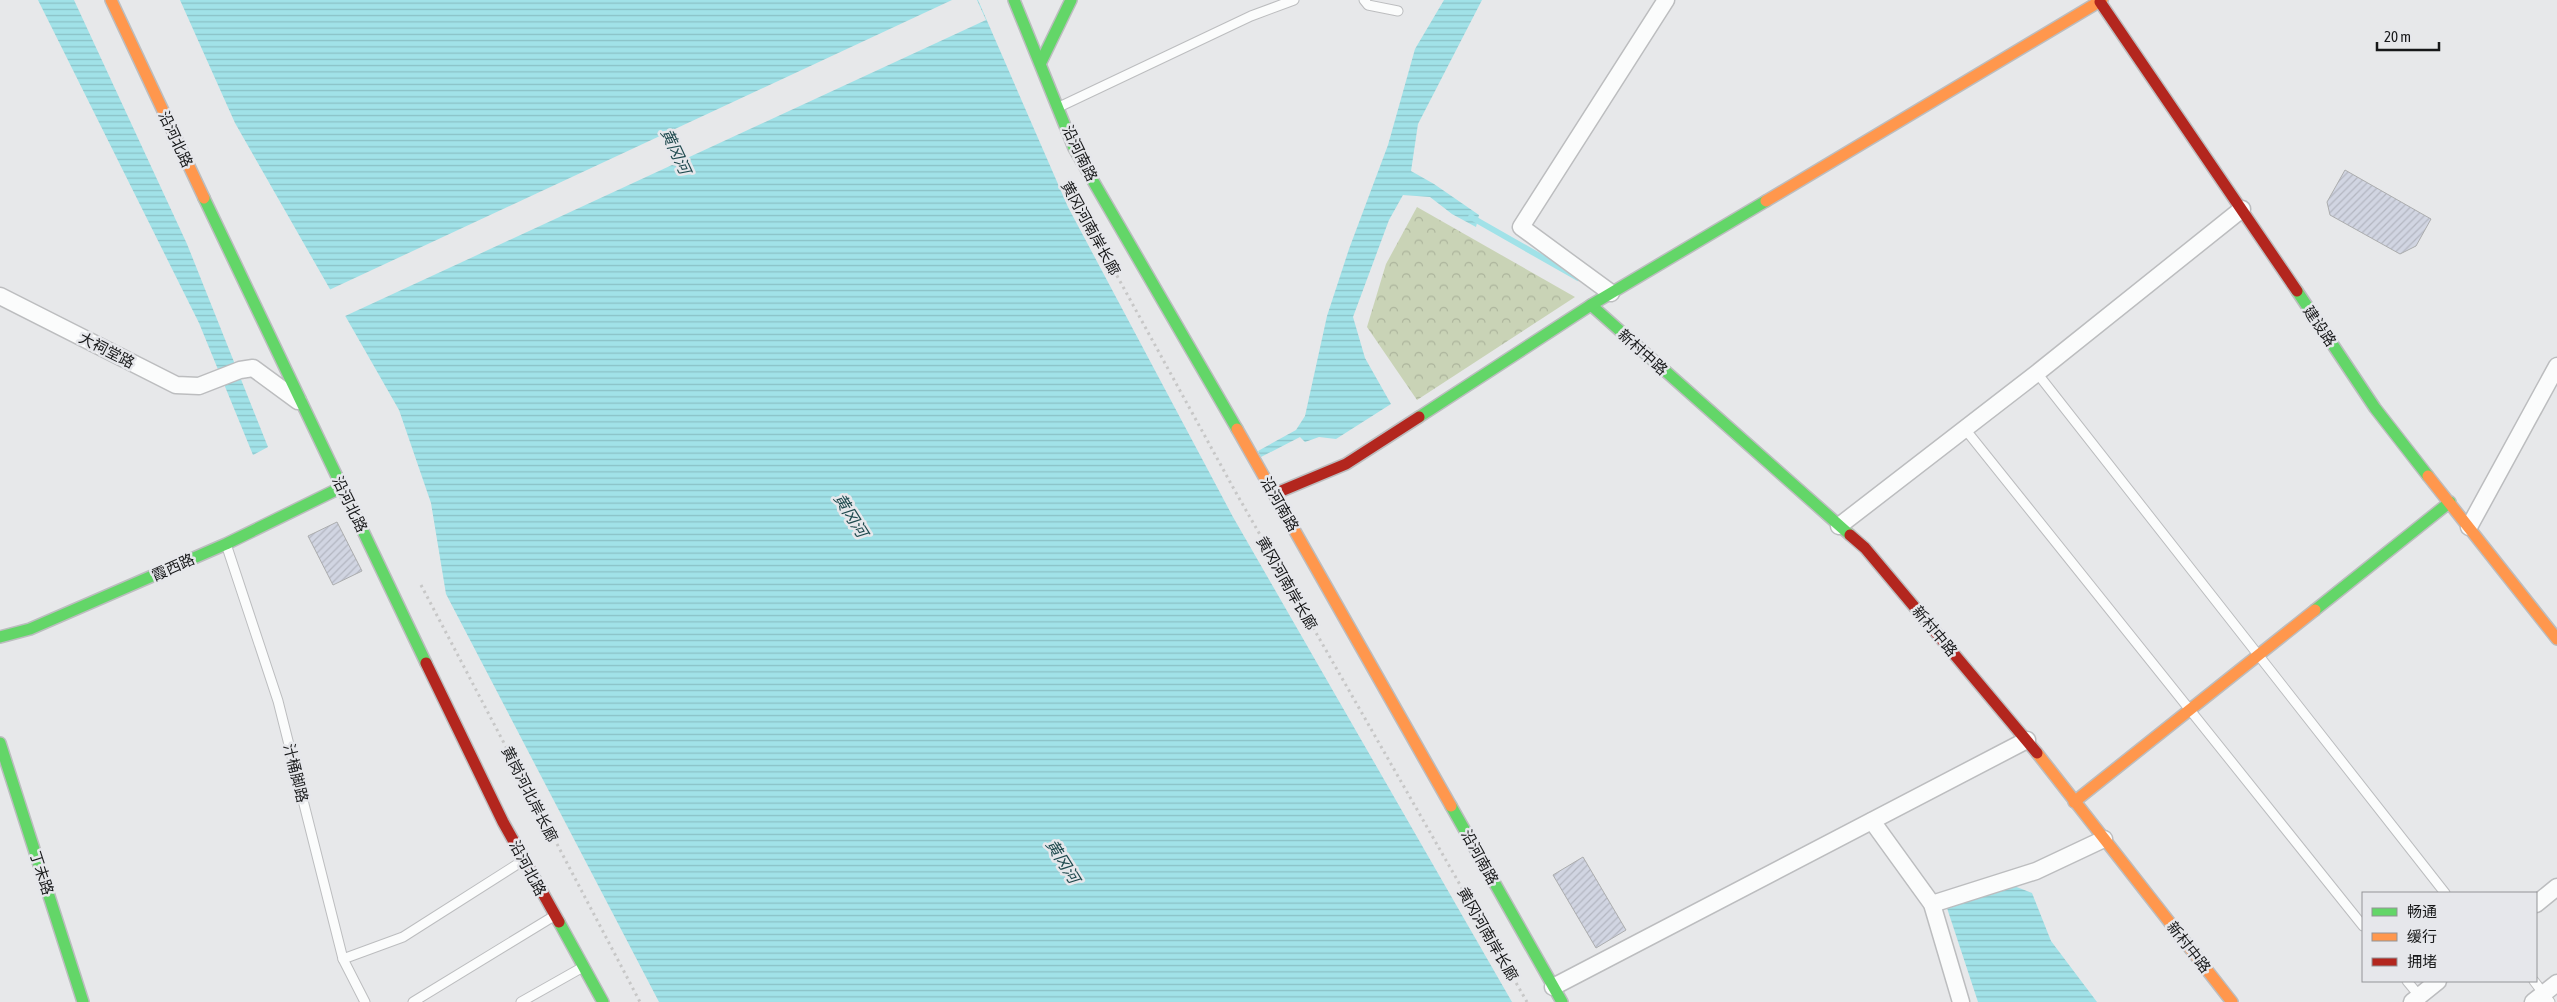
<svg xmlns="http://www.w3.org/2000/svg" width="2557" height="1002" font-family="'Asap Condensed','Noto Sans SC',sans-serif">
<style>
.park{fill:url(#park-crowns)}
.water{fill:url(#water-rules)}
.pier{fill:#e7e8ea}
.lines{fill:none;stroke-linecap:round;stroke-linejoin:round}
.stream{stroke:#a1e2e8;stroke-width:6}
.building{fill:url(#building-hatch);stroke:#acadae}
.lane-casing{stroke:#bcbdbf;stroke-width:11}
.street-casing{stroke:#bcbdbf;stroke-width:19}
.fast-casing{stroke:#bcbdbf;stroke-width:14}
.slow-casing{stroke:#bcbdbf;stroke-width:14}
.jam-casing{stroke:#bcbdbf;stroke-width:14}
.path{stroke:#c7c7c7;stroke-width:3;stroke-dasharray:2.5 4;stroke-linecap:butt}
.lane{stroke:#fbfcfc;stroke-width:9}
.street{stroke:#fbfcfc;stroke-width:16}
.fast{stroke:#63d668;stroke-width:11}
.slow{stroke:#ff974d;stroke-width:11}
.jam{stroke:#b3261e;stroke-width:11}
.labels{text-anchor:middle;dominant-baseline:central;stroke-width:5;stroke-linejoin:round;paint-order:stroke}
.street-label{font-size:15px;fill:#171819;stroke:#e6e7eb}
.water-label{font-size:16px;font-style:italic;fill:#1f4a4e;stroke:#e6e7eb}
</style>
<defs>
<pattern id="park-crowns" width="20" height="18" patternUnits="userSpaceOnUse" patternTransform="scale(1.25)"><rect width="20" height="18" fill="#c9d3b6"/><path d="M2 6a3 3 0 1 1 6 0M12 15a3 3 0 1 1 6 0" fill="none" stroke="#acb49c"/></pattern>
<pattern id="water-rules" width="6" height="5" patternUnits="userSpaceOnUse" patternTransform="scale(1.25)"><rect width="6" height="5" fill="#a1e2e8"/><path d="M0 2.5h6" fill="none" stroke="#8ac1c6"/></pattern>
<pattern id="building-hatch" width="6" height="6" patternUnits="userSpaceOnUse" patternTransform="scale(1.25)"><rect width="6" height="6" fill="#d1d5e2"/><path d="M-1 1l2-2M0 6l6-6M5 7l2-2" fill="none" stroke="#b3b6c1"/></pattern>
</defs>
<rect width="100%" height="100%" fill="#e7e8ea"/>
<!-- park -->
<path class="park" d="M 1417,207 L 1575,297 L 1417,400 L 1367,327 L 1386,264 Z"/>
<!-- water -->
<g class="water">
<path d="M 38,0 L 74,0 L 187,244 L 268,447 L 253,455 L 199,323 Z"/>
<path d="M 180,0 L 978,0 L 1068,207 L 1233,517 L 1512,1002 L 659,1002 L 446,594 L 431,503 L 399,410 L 235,123 Z"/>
<path d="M 1444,0 L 1482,0 L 1418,124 L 1411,171 L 1434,184 L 1479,215 L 1476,227 L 1452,214 L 1430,197 L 1403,195 L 1389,220 L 1353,317 L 1365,358 L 1391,404 L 1336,439 L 1319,437 L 1305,442 L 1300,437 L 1261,457 L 1258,451 L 1296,430 L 1305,416 L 1327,316 L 1349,249 L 1388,145 L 1415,49 Z"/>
<path d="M 2014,886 L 2032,893 L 2051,941 L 2097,1002 L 1978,1002 L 1947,908 Z"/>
</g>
<!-- pier -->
<path class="pier" d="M 952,0 L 977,0 L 986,20 L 343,317 L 340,313 L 329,290 Z"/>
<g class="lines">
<!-- stream -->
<path class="stream" d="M 1471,217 L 1578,278"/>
</g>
<!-- building -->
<g class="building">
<path d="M 2345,170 L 2431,219 L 2416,246 L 2400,254 L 2330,215 L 2327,202 Z"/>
<path d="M 337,522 L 362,571 L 333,585 L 308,536 Z"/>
<path d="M 1583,857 L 1626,930 L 1596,948 L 1553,875 Z"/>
</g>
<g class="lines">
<defs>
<g id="lane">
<path d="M 1364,0 L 1368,5 L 1398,11"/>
<path d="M 1059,107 L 1251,16 L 1294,0"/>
<path d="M 2037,373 L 2445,893"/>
<path d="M 1965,429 L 2363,926"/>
<path d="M 226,544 L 278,701 L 343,959 L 365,1002"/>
<path d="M 343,959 L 403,937 L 524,860"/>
<path d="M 2407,981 L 2421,998"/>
<path d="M 2534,981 L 2550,1002"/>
<path d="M 413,1002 L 554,916"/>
<path d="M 521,1002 L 583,967"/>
</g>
<g id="street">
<path d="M 1611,293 L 1521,227 L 1666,0"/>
<path d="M 0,296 L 176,385 L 199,386 L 240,370 L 253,368 L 298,401"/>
<path d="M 1839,526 L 2037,373 L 2242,209"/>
<path d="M 2469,527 L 2557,366"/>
<path d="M 1872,821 L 1932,904 L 1961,1002"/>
<path d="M 1932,904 L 2036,871 L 2104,839"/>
<path d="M 2536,904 L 2557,887"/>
<path d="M 1553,987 L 2027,740"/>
<path d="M 2412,1002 L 2438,981"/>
<path d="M 2533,1002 L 2557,983"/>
</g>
<g id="fast">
<path d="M 1014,0 L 1074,148 L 1237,429"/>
<path d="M 1041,62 L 1071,0"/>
<path d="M 204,198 L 426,663"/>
<path d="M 2297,291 L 2375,408 L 2428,476"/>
<path d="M 1591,305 L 1850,535"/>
<path d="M 1419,417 L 1591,305 L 1766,201"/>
<path d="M 2315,610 L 2450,502"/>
<path d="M 0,637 L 30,629 L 226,544 L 342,487"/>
<path d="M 0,743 L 83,1002"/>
<path d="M 1451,806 L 1562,1002"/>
<path d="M 559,922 L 603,1002"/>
</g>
<g id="slow">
<path d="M 111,0 L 204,198"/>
<path d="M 1766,201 L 2102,0"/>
<path d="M 1237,429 L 1451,806"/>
<path d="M 2428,476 L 2557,639"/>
<path d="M 2037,753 L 2232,1002"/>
<path d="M 2074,802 L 2315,610"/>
</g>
<g id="jam">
<path d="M 2100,2 L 2297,291"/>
<path d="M 1274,494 L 1346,464 L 1419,417"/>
<path d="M 1850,535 L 1865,548 L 2037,753"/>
<path d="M 426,663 L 503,822 L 559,922"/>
</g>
</defs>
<!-- lane casing -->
<use href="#lane" class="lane-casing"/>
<!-- street casing -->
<use href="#street" class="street-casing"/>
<!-- fast casing -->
<use href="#fast" class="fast-casing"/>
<!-- slow casing -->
<use href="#slow" class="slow-casing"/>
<!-- jam casing -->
<use href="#jam" class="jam-casing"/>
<!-- path -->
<g class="path">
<path d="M 1070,190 L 1235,491 L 1527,1002"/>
<path d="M 421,585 L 640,1002"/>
</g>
<!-- lane -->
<use href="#lane" class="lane"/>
<!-- street -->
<use href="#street" class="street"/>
<!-- fast -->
<use href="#fast" class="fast"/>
<!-- slow -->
<use href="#slow" class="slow"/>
<!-- jam -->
<use href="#jam" class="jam"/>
</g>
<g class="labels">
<!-- street labels -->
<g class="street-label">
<text transform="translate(176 139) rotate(65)">沿河北路</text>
<text transform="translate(1080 153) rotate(64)">沿河南路</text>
<text transform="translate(1091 228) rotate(61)">黄冈河南岸长廊</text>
<text transform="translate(2320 326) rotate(56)">建设路</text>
<text transform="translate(107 350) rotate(27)">大祠堂路</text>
<text transform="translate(1643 352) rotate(42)">新村中路</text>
<text transform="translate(350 504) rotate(64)">沿河北路</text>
<text transform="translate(1280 504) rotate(60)">沿河南路</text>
<text transform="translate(173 567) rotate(-24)">霞西路</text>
<text transform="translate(1287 583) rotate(60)">黄冈河南岸长廊</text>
<text transform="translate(1935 631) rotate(50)">新村中路</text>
<text transform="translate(296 773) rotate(76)">汁桶脚路</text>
<text transform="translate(530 794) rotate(63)">黄岗河北岸长廊</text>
<text transform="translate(1480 857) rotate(61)">沿河南路</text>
<text transform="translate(528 868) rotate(62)">沿河北路</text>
<text transform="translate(42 873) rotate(72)">丁未路</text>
<text transform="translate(1488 934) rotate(60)">黄冈河南岸长廊</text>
<text transform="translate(2189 947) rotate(52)">新村中路</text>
</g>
<!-- water labels -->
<g class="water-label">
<text transform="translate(676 151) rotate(65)">黄冈河</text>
<text transform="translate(851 515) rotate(58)">黄冈河</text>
<text transform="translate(1063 861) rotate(58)">黄冈河</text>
</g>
</g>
<!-- legend -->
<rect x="2362" y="892" width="175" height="90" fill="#e6e7eb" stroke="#939497"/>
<rect x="2372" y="908" width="25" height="8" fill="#63d668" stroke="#939497"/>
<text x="2407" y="917" font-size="15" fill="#171819">畅通</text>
<rect x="2372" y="933" width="25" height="8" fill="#ff974d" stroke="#939497"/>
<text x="2407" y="942" font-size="15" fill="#171819">缓行</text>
<rect x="2372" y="958" width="25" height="8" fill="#b3261e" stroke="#939497"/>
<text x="2407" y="967" font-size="15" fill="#171819">拥堵</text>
<!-- scale -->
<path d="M2377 42v8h62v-8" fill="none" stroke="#171819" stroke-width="2.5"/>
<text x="2384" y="42" font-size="15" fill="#171819" stroke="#e6e7eb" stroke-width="4" paint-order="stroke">20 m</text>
</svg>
